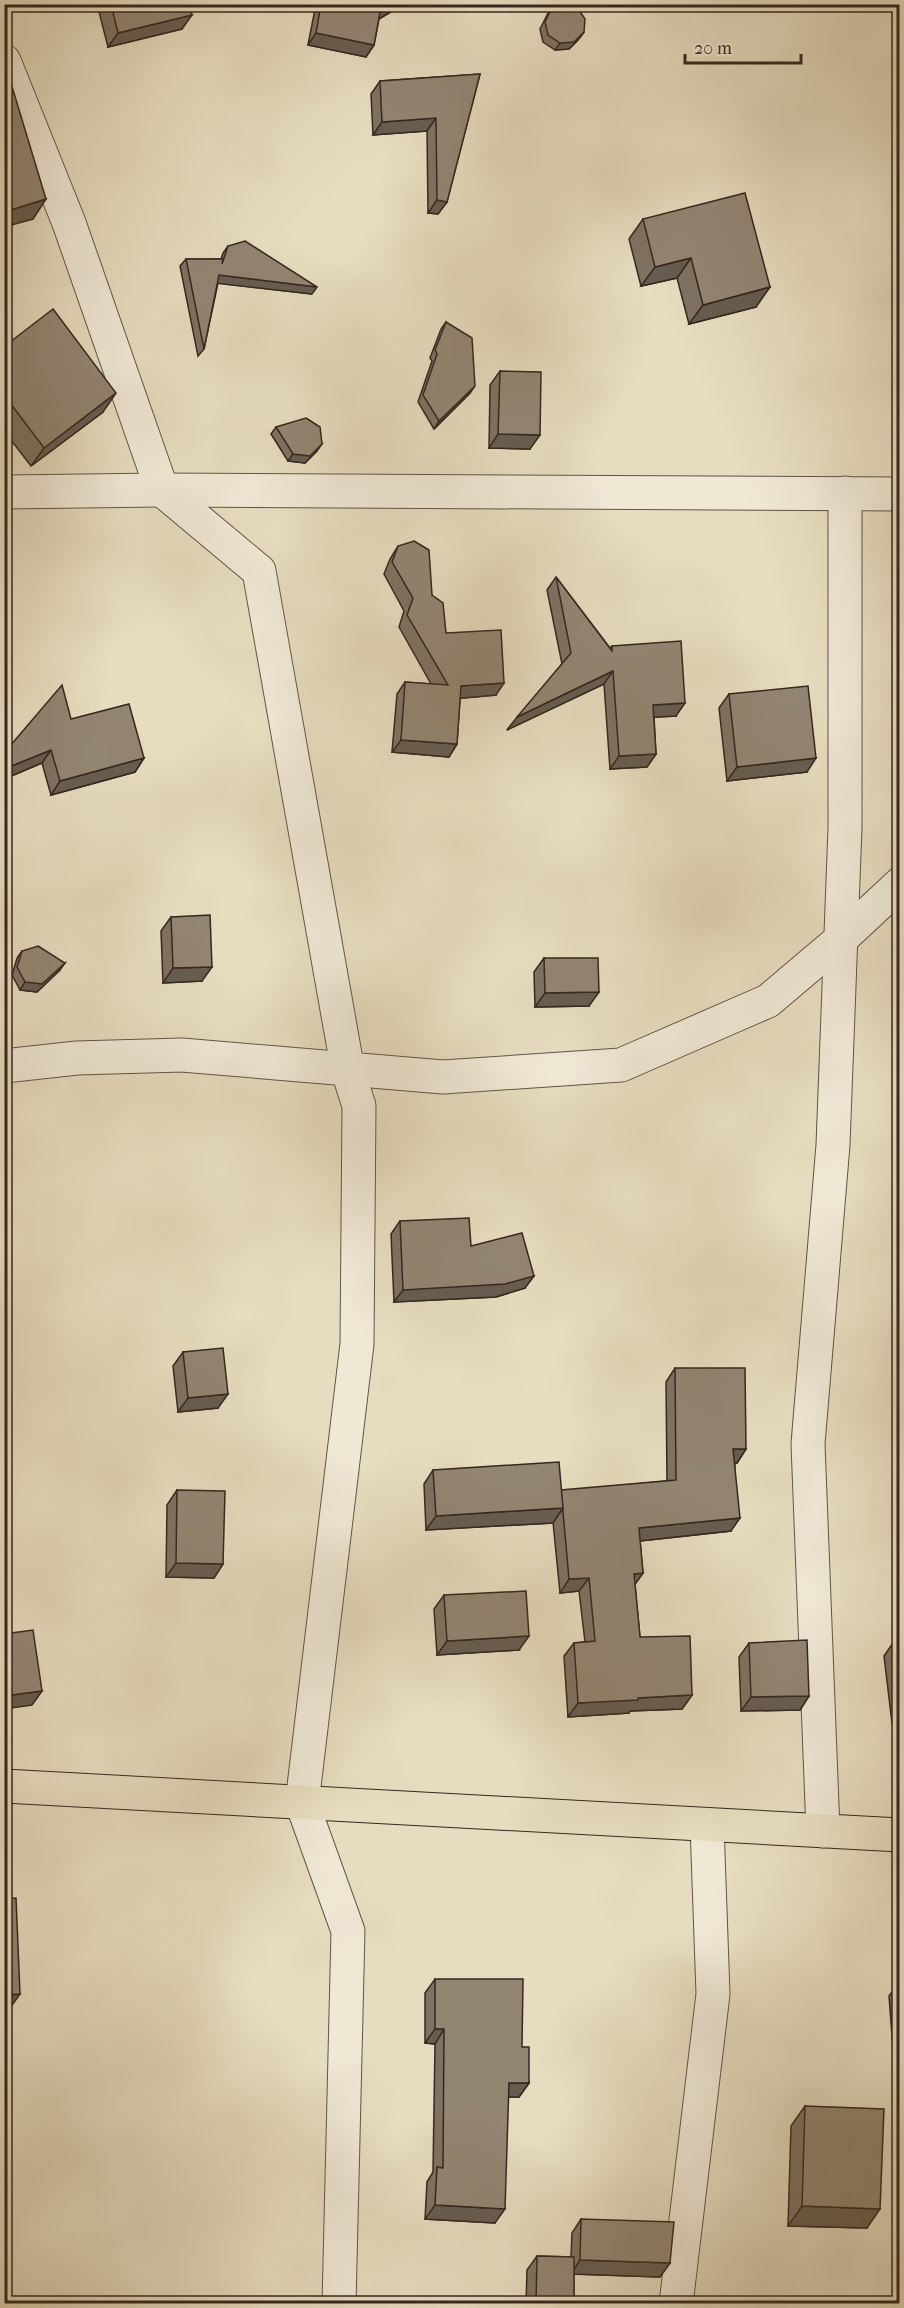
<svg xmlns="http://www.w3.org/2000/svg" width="904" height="2308" font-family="'IM FELL French Canon',serif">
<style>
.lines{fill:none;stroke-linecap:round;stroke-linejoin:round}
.street-casing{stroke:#625447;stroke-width:35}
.highway-casing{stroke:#36271f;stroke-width:35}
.street{stroke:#efe8d5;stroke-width:33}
.highway{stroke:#e6dcbf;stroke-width:33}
.wall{fill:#7e7262;stroke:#36271f;stroke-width:1.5}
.shaded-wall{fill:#665d50;stroke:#36271f;stroke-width:1.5}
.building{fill:#928572;stroke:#36271f;stroke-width:1.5}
</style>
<rect width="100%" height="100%" fill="#e6dcbf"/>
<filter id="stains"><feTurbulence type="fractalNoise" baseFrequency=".00333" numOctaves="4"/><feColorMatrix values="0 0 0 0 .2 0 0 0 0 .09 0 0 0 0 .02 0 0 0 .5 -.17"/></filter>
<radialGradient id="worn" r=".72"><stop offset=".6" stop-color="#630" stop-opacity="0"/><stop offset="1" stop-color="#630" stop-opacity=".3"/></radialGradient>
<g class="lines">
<defs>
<g id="street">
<path d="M 4,61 L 69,223 L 162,490 L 259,571 L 348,1071 L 359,1106 L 357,1344 L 302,1803 L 348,1931 L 339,2304"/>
<path d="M 4,492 L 162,490 L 900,494"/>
<path d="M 4,1066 L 77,1058 L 182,1055 L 443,1077 L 621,1065 L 768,1001 L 840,940 L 900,884"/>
<path d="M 823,1831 L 808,1444 L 833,1145 L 845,828 L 845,493"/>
<path d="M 676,2304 L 713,1994 L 707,1825"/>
</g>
<path id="highway" d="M 4,1786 L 900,1835"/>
</defs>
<!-- street casing -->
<use href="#street" class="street-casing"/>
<!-- highway casing -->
<use href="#highway" class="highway-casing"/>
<!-- street -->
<use href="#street" class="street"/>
<!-- highway -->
<use href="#highway" class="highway"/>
</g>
<!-- wall -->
<g class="wall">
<path d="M 97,4 L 189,4 L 182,29 L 108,47 Z"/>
<path d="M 316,4 L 404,4 L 379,19 L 374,45 L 366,57 L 308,45 Z"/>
<path d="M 553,5 L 584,32 L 578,40 L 569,49 L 555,50 L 543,42 L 540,29 L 548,13 Z"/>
<path d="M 480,74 L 447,202 L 438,214 L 428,213 L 427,131 L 373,135 L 371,94 L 380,81 Z"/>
<path d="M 900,101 L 900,152 L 899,152 L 892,111 Z"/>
<path d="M 643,219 L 756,307 L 689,324 L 677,278 L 641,286 L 629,239 Z"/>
<path d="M 228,246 L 312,294 L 218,283 L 204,349 L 198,356 L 180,266 L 186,259 L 221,259 L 223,253 Z"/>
<path d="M 446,322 L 470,393 L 434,429 L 418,402 L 432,361 L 430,358 L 441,329 Z"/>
<path d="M 4,340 L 6,345 L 103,412 L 31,466 L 4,431 Z"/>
<path d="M 500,371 L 530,449 L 489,448 L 490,385 Z"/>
<path d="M 276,427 L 317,451 L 305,463 L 288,461 L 271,434 Z"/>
<path d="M 398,546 L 432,595 L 446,633 L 496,695 L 460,698 L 457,744 L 449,757 L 392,752 L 397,694 L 405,682 L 431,684 L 399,627 L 404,611 L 384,574 L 390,559 Z"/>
<path d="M 556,577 L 610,648 L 612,646 L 676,716 L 654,717 L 656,754 L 647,767 L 610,769 L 604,684 L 507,730 L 562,664 L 547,590 Z"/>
<path d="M 729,694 L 807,772 L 727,781 L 719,708 Z"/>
<path d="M 71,719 L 144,758 L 135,772 L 51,795 L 42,763 L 4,779 L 4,753 Z"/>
<path d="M 171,917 L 202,981 L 163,983 L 161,931 Z"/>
<path d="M 22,951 L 60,970 L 37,992 L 20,990 L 12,975 L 17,958 Z"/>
<path d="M 544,958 L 589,1006 L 535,1007 L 534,972 Z"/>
<path d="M 400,1221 L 471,1246 L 525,1288 L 496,1297 L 394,1302 L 391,1234 Z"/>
<path d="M 183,1352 L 218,1408 L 178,1412 L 173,1366 Z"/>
<path d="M 675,1368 L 746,1449 L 737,1463 L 735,1463 L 731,1531 L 640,1541 L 643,1573 L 635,1584 L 640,1637 L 692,1695 L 682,1709 L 630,1711 L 629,1713 L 568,1717 L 564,1656 L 574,1643 L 585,1642 L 579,1591 L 560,1593 L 553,1522 L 553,1523 L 426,1530 L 424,1484 L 433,1470 L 561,1491 L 667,1481 L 666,1382 Z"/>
<path d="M 177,1490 L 223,1564 L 214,1578 L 166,1577 L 167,1505 Z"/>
<path d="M 444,1595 L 519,1650 L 437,1655 L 434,1609 Z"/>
<path d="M 900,1642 L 900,1722 L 892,1723 L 884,1656 L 893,1643 Z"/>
<path d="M 749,1643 L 809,1696 L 800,1710 L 741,1711 L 739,1657 Z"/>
<path d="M 435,1979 L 522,2047 L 529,2083 L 519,2097 L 508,2097 L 495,2223 L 425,2219 L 427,2182 L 433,2172 L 435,2044 L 425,2043 L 425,1993 Z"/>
<path d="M 900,1981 L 900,2074 L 895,2075 L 889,1996 Z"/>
<path d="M 805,2106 L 867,2228 L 788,2226 L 791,2126 Z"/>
<path d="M 581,2219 L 670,2263 L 660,2277 L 574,2274 L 574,2304 L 526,2304 L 527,2270 L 537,2256 L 571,2257 L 572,2233 Z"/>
</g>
<!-- shaded-wall -->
<g class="shaded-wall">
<path d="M 393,4 L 404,4 L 372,23 L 380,12 Z"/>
<path d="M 192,15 L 182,29 L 108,47 L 118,33 Z"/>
<path d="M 584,32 L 578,40 L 569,49 L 555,50 L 560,43 Z"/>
<path d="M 316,33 L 374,45 L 366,57 L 308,45 Z"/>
<path d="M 436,118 L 427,131 L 373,135 L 382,122 Z"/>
<path d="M 46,199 L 33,219 L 4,227 L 4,212 Z"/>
<path d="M 437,200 L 447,202 L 438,214 L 428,213 Z"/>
<path d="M 691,258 L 677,278 L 641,286 L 655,267 Z"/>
<path d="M 219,275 L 317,287 L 312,294 L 214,283 Z"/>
<path d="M 770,287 L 756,307 L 689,324 L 703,305 Z"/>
<path d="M 475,386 L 470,393 L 434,429 L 439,421 Z"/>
<path d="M 116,393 L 103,412 L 31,466 L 44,448 Z"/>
<path d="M 498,434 L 540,435 L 530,449 L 489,448 Z"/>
<path d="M 322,444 L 317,451 L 305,463 L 288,461 L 293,454 Z"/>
<path d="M 613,671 L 604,684 L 507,730 L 517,717 Z"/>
<path d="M 504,683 L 496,695 L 453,699 L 461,686 Z"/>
<path d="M 685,703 L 676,716 L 644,718 L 653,705 Z"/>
<path d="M 401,740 L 457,744 L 449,757 L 392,752 Z"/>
<path d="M 51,750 L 42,763 L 4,779 L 4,769 Z"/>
<path d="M 656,754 L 647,767 L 610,769 L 619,756 Z"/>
<path d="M 144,758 L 135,772 L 51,795 L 60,781 Z"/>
<path d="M 816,758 L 807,772 L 727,781 L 737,767 Z"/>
<path d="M 65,963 L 60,970 L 37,992 L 20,990 L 25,982 Z"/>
<path d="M 212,967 L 202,981 L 163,983 L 173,968 Z"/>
<path d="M 599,992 L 589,1006 L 535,1007 L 545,993 Z"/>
<path d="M 534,1276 L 525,1288 L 496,1297 L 394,1302 L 403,1290 Z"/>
<path d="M 228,1394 L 218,1408 L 178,1412 L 188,1398 Z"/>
<path d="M 733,1449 L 746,1449 L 737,1463 L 724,1463 Z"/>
<path d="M 563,1508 L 553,1523 L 426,1530 L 436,1516 Z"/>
<path d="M 740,1518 L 731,1531 L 630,1542 L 639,1528 Z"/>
<path d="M 176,1563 L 223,1564 L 214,1578 L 166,1577 Z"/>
<path d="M 643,1573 L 633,1587 L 634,1574 Z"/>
<path d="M 589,1578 L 579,1591 L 560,1593 L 569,1579 Z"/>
<path d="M 529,1636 L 519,1650 L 437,1655 L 447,1641 Z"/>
<path d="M 42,1691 L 32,1705 L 4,1709 L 4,1696 Z"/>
<path d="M 692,1695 L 682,1709 L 630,1711 L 629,1713 L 568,1717 L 578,1703 L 638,1698 Z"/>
<path d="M 809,1696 L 800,1710 L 741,1711 L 751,1697 Z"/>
<path d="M 900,1712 L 900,1722 L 892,1723 Z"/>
<path d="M 20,1994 L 10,2008 L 4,2009 L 4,1995 Z"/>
<path d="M 435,2029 L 444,2029 L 435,2044 L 425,2043 Z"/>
<path d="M 900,2068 L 900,2074 L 895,2075 Z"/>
<path d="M 509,2083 L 529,2083 L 519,2097 L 499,2097 Z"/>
<path d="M 435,2205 L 505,2209 L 495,2223 L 425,2219 Z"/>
<path d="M 802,2206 L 880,2209 L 867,2228 L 788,2226 Z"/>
<path d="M 580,2260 L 670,2263 L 660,2277 L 571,2274 Z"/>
</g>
<!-- building -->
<g class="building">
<path d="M 111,4 L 189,4 L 192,15 L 118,33 Z"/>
<path d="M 321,4 L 393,4 L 380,12 L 374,45 L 316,33 Z"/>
<path d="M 557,4 L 568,4 L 577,7 L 585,19 L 584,32 L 574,42 L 560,43 L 548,35 L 545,22 L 553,5 Z"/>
<path d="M 4,60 L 46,199 L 4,212 Z"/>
<path d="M 480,74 L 447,202 L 437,200 L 436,118 L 382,122 L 380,81 Z"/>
<path d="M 745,193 L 770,287 L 703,305 L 691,258 L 655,267 L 643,219 Z"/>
<path d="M 245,241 L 317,287 L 219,275 L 204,349 L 186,259 L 223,259 L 222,264 L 228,246 Z"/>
<path d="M 53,309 L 116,393 L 44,448 L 4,395 L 4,340 L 6,345 Z"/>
<path d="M 446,322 L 472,338 L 475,386 L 439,421 L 423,395 L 437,354 L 435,350 Z"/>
<path d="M 500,371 L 541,372 L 540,435 L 498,434 Z"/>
<path d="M 306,418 L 320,427 L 322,444 L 310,456 L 293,454 L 276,427 Z"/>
<path d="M 414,541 L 429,550 L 432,595 L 443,603 L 446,633 L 501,630 L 504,683 L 461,686 L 457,744 L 401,740 L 405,682 L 448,685 L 407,615 L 413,598 L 392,562 L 398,546 Z"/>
<path d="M 556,577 L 612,651 L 612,646 L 681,641 L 685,703 L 653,705 L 656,754 L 619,756 L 613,671 L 517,717 L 571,653 Z"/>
<path d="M 62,685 L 71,719 L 129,704 L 144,758 L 60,781 L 51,750 L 4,769 L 4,753 Z"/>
<path d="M 808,686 L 816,758 L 737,767 L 729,694 Z"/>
<path d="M 210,915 L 212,967 L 173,968 L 171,917 Z"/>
<path d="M 38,946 L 65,963 L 42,984 L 25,982 L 17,967 L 22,951 Z"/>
<path d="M 544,958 L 598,958 L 599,992 L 545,993 Z"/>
<path d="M 469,1218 L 471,1246 L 522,1233 L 534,1276 L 505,1284 L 403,1290 L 400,1221 Z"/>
<path d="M 223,1348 L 228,1394 L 188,1398 L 183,1352 Z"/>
<path d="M 675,1368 L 745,1368 L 746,1449 L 733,1449 L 740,1518 L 639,1528 L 643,1573 L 634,1574 L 640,1637 L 690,1636 L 692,1695 L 638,1698 L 638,1700 L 578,1703 L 574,1643 L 595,1641 L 589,1578 L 569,1579 L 561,1490 L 676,1480 Z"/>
<path d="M 559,1462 L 563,1508 L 436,1516 L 433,1470 Z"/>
<path d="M 177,1490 L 225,1491 L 223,1564 L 176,1563 Z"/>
<path d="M 526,1591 L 529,1636 L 447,1641 L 444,1595 Z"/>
<path d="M 33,1630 L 42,1691 L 4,1696 L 4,1634 Z"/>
<path d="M 807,1640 L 809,1696 L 751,1697 L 749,1643 Z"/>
<path d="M 900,1642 L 900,1698 L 893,1643 Z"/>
<path d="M 16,1898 L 20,1994 L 4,1995 L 4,1899 Z"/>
<path d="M 435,1979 L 523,1979 L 522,2047 L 529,2047 L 529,2083 L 509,2083 L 505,2209 L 435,2205 L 437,2167 L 443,2168 L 444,2029 L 435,2029 Z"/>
<path d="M 805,2106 L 884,2109 L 880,2209 L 802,2206 Z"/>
<path d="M 581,2219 L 674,2222 L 670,2263 L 580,2260 Z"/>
<path d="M 537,2256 L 574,2257 L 574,2304 L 536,2304 Z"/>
</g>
<!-- margin -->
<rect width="904" height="2308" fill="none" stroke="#e6dcbf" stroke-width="24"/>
<rect x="6" y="6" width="892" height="2296" fill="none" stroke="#36271f" stroke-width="3"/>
<rect x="12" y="12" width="880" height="2284" fill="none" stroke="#36271f" stroke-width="1.5"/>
<!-- scale -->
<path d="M685 54v9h116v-9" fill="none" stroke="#36271f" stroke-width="3"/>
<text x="694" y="54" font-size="18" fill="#36271f" stroke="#efe8d5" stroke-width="4.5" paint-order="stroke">20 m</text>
<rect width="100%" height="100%" filter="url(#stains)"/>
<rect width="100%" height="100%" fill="url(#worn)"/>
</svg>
